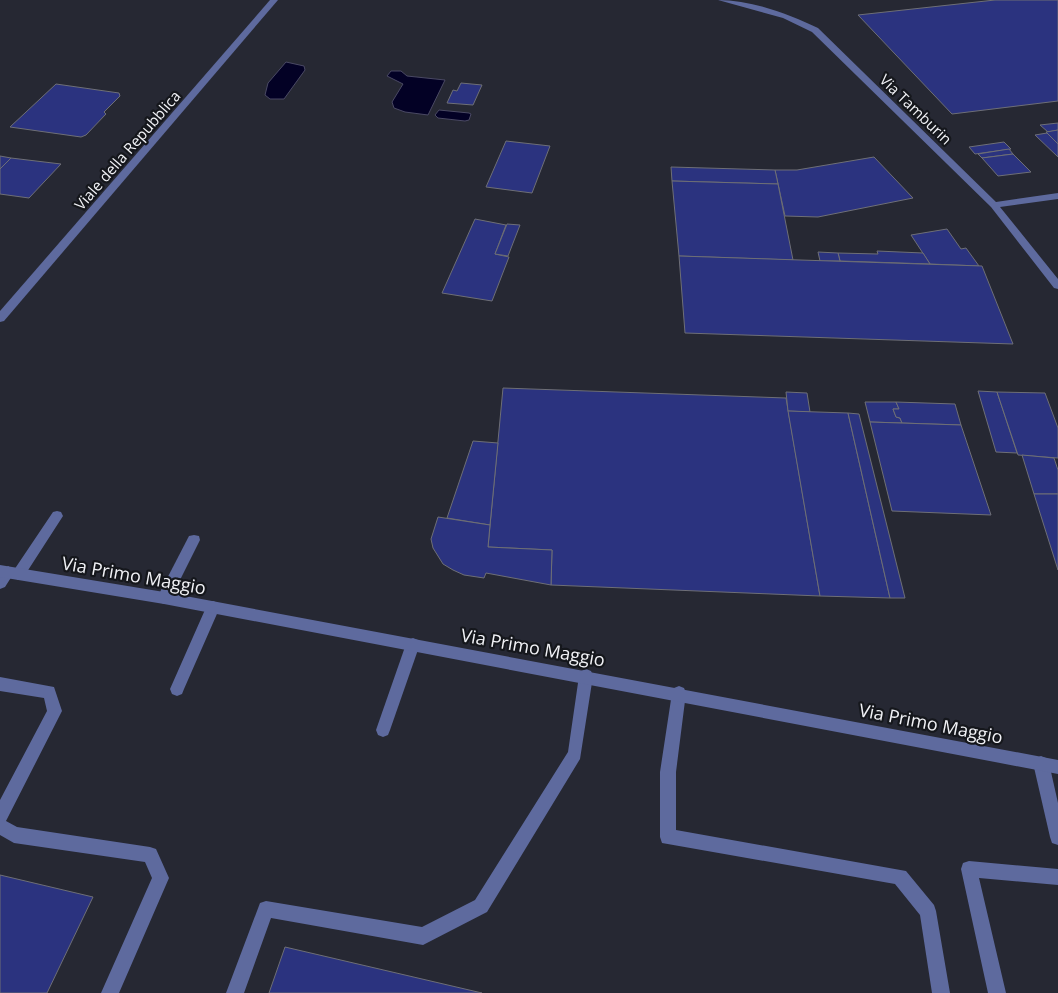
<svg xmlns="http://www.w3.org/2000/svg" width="1058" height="993" font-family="'Open Sans',sans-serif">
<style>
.built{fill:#262833}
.water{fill:#030125;stroke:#4a4964}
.building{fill:#2b337f;stroke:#6e6f76}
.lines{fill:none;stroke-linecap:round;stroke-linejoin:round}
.lane{fill:#5e6a9e;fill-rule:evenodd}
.street{fill:#5e6a9e;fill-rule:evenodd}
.labels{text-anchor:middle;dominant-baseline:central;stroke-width:4.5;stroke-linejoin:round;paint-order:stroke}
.far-street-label{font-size:15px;fill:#f1f2f6;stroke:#15171c}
.street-label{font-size:18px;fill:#f1f2f6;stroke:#15171c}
</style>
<rect width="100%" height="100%" fill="#1f2025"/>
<!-- built -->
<rect class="built" x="0" y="0" width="1058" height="993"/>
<!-- water -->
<g class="water">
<path d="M 286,62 L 304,66 L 305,70 L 284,99 L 270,99 L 265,95 L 268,83 Z"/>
<path d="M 391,71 L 401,71 L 407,76 L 445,80 L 428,115 L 405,112 L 394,108 L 392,102 L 403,84 L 387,76 Z"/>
<path d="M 439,110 L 469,113 L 471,114 L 469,120 L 465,121 L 438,118 L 435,115 Z"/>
</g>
<!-- building -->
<g class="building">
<path d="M 995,0 L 1058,0 L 1058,101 L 952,114 L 858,15 Z"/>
<path d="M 461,83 L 482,85 L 473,105 L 447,103 L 453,90 L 457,91 Z"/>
<path d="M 56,84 L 119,93 L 120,96 L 104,112 L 106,114 L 86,135 L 81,137 L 10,127 Z"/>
<path d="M 1058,123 L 1058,130 L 1048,132 L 1040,125 Z"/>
<path d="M 1058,130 L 1058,144 L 1046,132 Z"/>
<path d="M 1047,133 L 1058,144 L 1058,157 L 1035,135 Z"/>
<path d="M 506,141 L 550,146 L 532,193 L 486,187 Z"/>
<path d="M 1004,142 L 1011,149 L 975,154 L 969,147 Z"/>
<path d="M 1009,149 L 1013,154 L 982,158 L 978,154 Z"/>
<path d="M 1013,154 L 1031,172 L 998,176 L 982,158 Z"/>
<path d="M 0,156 L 11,158 L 0,169 Z"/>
<path d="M 874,157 L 913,198 L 818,217 L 785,216 L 775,170 L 797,170 Z"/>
<path d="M 11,158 L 61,164 L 29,198 L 0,194 L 0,169 Z"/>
<path d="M 671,167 L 775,170 L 778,184 L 672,181 Z"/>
<path d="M 672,181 L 778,184 L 793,260 L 679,256 Z"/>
<path d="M 475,219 L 506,225 L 495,254 L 509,257 L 492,301 L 442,293 Z"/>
<path d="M 507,224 L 520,225 L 508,256 L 495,254 Z"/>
<path d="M 947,229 L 961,249 L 966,248 L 979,266 L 930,264 L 911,235 Z"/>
<path d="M 877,251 L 923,253 L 930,264 L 840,261 L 838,253 L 878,254 Z"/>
<path d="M 818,252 L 838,253 L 840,261 L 820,261 Z"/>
<path d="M 679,256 L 982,266 L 1013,344 L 685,333 Z"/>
<path d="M 503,388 L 786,398 L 820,596 L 551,585 L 552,550 L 488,547 Z"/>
<path d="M 978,391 L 997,392 L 1017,453 L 996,452 Z"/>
<path d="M 786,392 L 807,393 L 810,412 L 788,411 Z"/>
<path d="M 997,392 L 1045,393 L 1058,428 L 1058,458 L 1018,455 Z"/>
<path d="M 865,402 L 896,402 L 899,409 L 893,409 L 896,417 L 900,418 L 902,423 L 870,422 Z"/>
<path d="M 896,402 L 955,404 L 961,425 L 902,423 L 900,418 L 896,417 L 893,409 L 899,409 Z"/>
<path d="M 788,411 L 848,413 L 890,598 L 820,596 Z"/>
<path d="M 848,413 L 859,414 L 905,598 L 890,598 Z"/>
<path d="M 870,422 L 961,425 L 991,515 L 892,511 Z"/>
<path d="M 473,441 L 498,443 L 490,525 L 447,518 Z"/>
<path d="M 1022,455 L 1054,458 L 1058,470 L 1058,494 L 1034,494 Z"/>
<path d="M 1034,494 L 1058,494 L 1058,570 Z"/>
<path d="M 438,517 L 490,525 L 488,547 L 552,550 L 551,585 L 486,573 L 484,578 L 464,575 L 453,570 L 443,564 L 433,548 L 431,539 Z"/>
<path d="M 0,875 L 93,897 L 47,993 L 0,993 Z"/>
<path d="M 285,947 L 482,993 L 269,993 Z"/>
</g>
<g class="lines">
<!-- lane -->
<g class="lane">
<path d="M 57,511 L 61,512 L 63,516 L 23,578 L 18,580 L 12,576 L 5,587 L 0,589 L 0,573 L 8,566 L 14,570 L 53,512 Z"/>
<path d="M 194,535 L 199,536 L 200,540 L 169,602 L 164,604 L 159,602 L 157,598 L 159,594 L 189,536 Z"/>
<path d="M 213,601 L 218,603 L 220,607 L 184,689 L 182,694 L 177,696 L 172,694 L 170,689 L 208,603 Z"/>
<path d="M 413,638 L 418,640 L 420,644 L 390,730 L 388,735 L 383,737 L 378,735 L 376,730 L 406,644 L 408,640 Z"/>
<path d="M 586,669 L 591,671 L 593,676 L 580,759 L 487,912 L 423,945 L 271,918 L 244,993 L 226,993 L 260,903 L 266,901 L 422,927 L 475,900 L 568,752 L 579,676 L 581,671 Z"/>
<path d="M 0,677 L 54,687 L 62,711 L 6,821 L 17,827 L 150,847 L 156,849 L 169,878 L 119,993 L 101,993 L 152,878 L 145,862 L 14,843 L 0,835 L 0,800 L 47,711 L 44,698 L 0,691 Z"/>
<path d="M 679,686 L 684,688 L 686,693 L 676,772 L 676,830 L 906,871 L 934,905 L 936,911 L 950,993 L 932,993 L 920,915 L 895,884 L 662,843 L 660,837 L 660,772 L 672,693 L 674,688 Z"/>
<path d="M 1041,756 L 1046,758 L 1049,763 L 1058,803 L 1058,845 L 1052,843 L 1050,837 L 1033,763 L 1036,758 Z"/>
<path d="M 969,861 L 1058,869 L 1058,885 L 979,878 L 1006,993 L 988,993 L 961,869 L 963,863 Z"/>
</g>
<!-- street -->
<g class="street">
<path d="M 270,0 L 278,0 L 4,321 L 0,322 L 0,311 Z"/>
<path d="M 718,0 C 752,0 788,14 818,28 L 996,202 L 1058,193 L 1058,199 L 1000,207 L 1058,279 L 1058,289 L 1054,288 L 991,207 L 812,32 L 783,18 Z"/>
<path d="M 0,565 L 164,592 L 1058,760 L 1058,774 L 164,604 L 0,577 Z"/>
</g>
</g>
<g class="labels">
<!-- far-street labels -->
<g class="far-street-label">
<text transform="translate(916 109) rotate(44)">Via Tamburin</text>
<text transform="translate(127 150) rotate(-49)">Viale della Repubblica</text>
</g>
<!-- street labels -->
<g class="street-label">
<text transform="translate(134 575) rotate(10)">Via Primo Maggio</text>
<text transform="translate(533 647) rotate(10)">Via Primo Maggio</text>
<text transform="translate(931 723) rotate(11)">Via Primo Maggio</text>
</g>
</g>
</svg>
